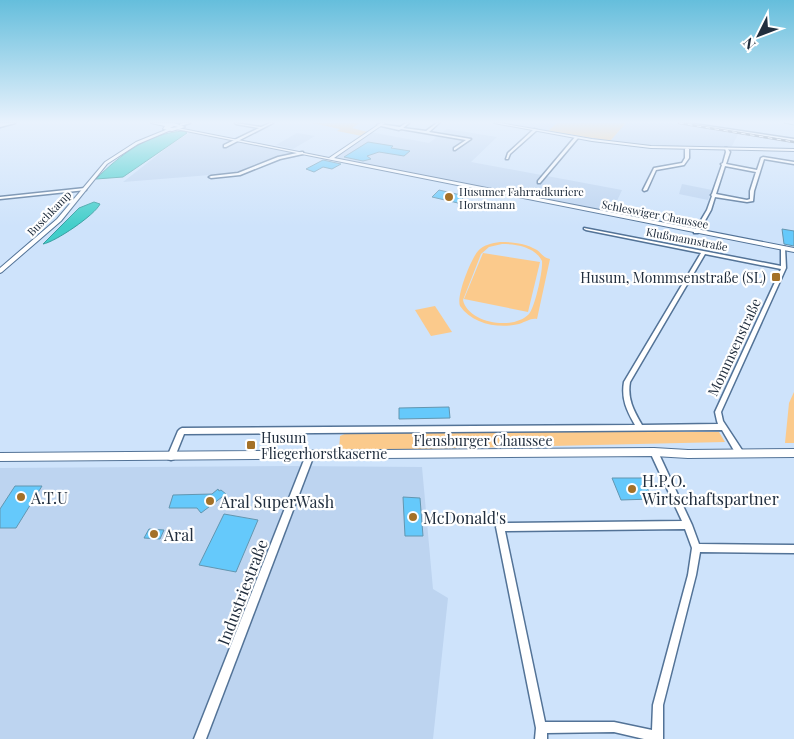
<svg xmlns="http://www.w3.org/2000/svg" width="794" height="739" font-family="'Playfair Display',serif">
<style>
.built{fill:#bdd4f0}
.green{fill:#fbca8c;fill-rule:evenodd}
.water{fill:#42ceca;stroke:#389ea0}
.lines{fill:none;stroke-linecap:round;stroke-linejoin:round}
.stream{stroke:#389ea0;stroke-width:1}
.building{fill:#65c9fb;stroke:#6396b0}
.minor-casing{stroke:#537397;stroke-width:3}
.tertiary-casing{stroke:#537397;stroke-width:2}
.secondary-casing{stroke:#537397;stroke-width:2}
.primary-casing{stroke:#537397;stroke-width:2}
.trunk-casing{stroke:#537397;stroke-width:3}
.minor{fill:#fff;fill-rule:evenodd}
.tertiary{fill:#fff;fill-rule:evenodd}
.secondary{fill:#fff;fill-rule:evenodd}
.primary{fill:#fff;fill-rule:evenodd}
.trunk{fill:#fff;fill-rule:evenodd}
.rail-casing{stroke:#566678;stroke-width:2.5}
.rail{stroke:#fff;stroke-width:1;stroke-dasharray:4.5;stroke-linecap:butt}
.poi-dot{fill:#a47128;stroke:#fff;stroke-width:2}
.labels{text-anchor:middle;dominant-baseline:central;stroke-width:4.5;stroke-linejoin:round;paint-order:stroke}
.far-poi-label{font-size:11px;fill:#212e3e;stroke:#fff;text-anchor:start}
.far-street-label{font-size:11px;fill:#212e3e;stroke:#fff}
.poi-label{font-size:14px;fill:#212e3e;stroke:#fff;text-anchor:end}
.street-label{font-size:14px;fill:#212e3e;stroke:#fff}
.near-poi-label{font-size:16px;fill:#212e3e;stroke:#fff;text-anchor:start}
.near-street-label{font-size:16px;fill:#212e3e;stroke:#fff}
</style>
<rect width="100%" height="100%" fill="#cee3fb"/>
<!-- built -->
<g class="built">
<path d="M 503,123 L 557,123 L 548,131 Z"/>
<path d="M 626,123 L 673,123 L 738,134 L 731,148 L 652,146 L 610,141 Z"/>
<path d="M 447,129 L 497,137 L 471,162 L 622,190 L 611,214 L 331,158 L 370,132 L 429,143 Z"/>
<path d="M 191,132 L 298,153 L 278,157 L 235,173 L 123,182 L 173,143 Z"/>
<path d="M 297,133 L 315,136 L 293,149 L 276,145 Z"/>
<path d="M 682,184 L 712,190 L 708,200 L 679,194 Z"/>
<path d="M 288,466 L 422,467 L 433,589 L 448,598 L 433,739 L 0,739 L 0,468 Z"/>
</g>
<!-- green -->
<g class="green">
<path d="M 312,123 L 360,123 L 352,128 L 368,132 L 362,136 L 337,131 L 340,129 Z"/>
<path d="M 557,123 L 626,123 L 610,141 L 548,131 Z"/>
<path d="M 500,242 C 512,242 525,243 537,250 C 542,254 544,258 550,259 L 537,319 C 530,318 526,322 519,324 C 499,329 472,324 460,306 C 456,296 471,259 478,251 C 483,245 492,243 500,242 ZM 502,244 C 517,244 535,247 542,261 C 543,271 535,307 529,314 C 513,331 468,323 463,300 L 481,254 L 489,247 Z"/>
<path d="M 483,253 L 540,262 L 528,312 L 464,299 Z"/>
<path d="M 435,306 L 452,332 L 431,336 L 415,310 Z"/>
<path d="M 794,392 L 794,443 L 785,443 L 789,403 Z"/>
<path d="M 349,432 L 719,432 L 725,442 L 339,451 L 340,436 Z"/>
</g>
<!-- water -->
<g class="water">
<path d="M 184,131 L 187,133 L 123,177 L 96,179 C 120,155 148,133 184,131 Z"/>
<path d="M 94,202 L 100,204 C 95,215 55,242 43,244 L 79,208 Z"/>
</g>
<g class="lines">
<!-- stream -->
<path class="stream" d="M 784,123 L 794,125"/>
</g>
<!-- building -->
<g class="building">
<path d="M 368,142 L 393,146 L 391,148 L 410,151 L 404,156 L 379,152 L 367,156 L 371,159 L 363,161 L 344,157 Z"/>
<path d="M 323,160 L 341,164 L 332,169 L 323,167 L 314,172 L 306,169 Z"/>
<path d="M 439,190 L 465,196 L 458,203 L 432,197 Z"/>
<path d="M 782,229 L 794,231 L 794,246 L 784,244 Z"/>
<path d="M 449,407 L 450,418 L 399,419 L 399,408 Z"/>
<path d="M 612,478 L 643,478 L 652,499 L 621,500 Z"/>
<path d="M 15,486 L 42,486 L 16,528 L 0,528 L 0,509 Z"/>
<path d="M 218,489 L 219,491 L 221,490 L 226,494 L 201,513 L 197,508 L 169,508 L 173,495 L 212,494 Z"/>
<path d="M 403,497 L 420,498 L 423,536 L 405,536 Z"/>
<path d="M 224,514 L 258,520 L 236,572 L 199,565 Z"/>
<path d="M 149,529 L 164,530 L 160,539 L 144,538 Z"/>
</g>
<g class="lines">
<defs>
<g id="minor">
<path d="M 235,123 L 261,127 L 270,123 L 273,123 L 226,147 L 224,147 L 224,145 L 259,128 L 236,124 Z"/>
<path d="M 406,123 L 409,123 L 403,128 L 426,131 L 437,123 L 439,123 L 429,132 L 471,139 L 455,150 L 454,150 L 454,148 L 466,140 L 401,129 L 399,130 L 377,125 L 379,124 L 400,127 Z"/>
<path d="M 687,123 L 794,139 L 794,141 L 688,124 Z"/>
<path d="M 534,129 L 537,130 L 510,154 L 508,159 L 506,159 L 508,153 Z"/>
<path d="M 575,137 L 578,138 L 540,183 L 538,183 L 538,181 Z"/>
<path d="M 687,148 L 689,149 L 689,158 L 684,165 L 656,170 L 647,190 L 644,191 L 643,190 L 654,168 L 682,163 L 685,158 L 685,149 Z"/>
<path d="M 725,148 L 727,148 L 730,152 L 726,164 L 757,170 L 761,158 L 763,157 L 794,162 L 794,164 L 764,159 L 754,191 L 753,201 L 747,202 L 715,197 L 711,210 L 698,233 L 694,233 L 694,232 L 707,210 L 712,196 L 711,195 L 712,194 L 722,165 L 721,164 L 723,163 L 726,152 ZM 725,166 L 756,172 L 750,191 L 750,199 L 747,200 L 716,194 Z"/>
<path d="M 302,152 L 303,152 L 303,154 L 280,159 L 240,175 L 211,178 L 209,177 L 211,176 L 238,173 L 278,157 Z"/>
<path d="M 85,188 L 86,188 L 86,190 L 0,199 L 0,197 Z"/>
<path d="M 584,228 L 781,266 L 781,248 L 783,247 L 785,247 L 786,268 L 721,412 L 723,421 L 742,450 L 743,452 L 742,454 L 739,455 L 736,454 L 722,430 L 184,434 L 174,459 L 171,460 L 168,459 L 167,457 L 178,431 L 180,429 L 182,428 L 635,425 C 627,411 621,399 624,382 L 701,253 L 586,230 L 584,229 ZM 705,254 L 781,269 L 715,412 L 717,421 L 718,424 L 642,425 C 634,411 627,399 630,382 Z"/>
<path d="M 654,449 L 657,450 L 658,452 L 692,525 L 699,544 L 794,545 L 794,553 L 700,552 L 696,575 L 663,705 L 663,739 L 644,739 L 614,732 L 547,733 L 547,739 L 535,739 L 536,728 L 496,527 L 497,524 L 500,523 L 682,521 L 650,452 L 651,450 ZM 685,529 L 692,548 L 688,575 L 653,705 L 652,730 L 614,722 L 545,722 L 505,531 Z"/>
<path d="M 310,452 L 313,453 L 314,455 L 206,739 L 194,739 L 306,455 L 307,453 Z"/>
</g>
<g id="tertiary">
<path d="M 381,123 L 385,123 L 334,158 L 794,248 L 794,252 L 176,129 L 178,128 L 329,158 Z"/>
<path d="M 494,123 L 500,123 L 592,139 L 651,146 L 794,149 L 794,151 L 651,148 L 592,141 Z"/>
<path d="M 168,129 L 171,130 L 138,144 L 107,164 L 61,221 L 2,272 L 0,273 L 0,268 L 57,219 L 105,162 L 136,142 Z"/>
</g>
<path id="secondary" d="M 654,448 L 688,450 L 794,449 L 794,457 L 688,458 L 654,456 L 0,461 L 0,453 Z"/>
<path id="primary" d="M 151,123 L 174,123 L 185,127 L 172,131 L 163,129 L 165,126 ZM 174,126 L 178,127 L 170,128 Z"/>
<g id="trunk">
<path d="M 0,123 L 15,123 L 0,127 Z"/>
<path d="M 183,123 L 190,123 L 180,126 L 180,124 Z"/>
</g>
</defs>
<!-- minor casing -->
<use href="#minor" class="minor-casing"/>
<!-- tertiary casing -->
<use href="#tertiary" class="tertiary-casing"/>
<!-- secondary casing -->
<use href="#secondary" class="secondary-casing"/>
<!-- primary casing -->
<use href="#primary" class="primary-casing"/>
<!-- trunk casing -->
<use href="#trunk" class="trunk-casing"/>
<!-- minor -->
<use href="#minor" class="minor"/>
<!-- tertiary -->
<use href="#tertiary" class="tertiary"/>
<!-- secondary -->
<use href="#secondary" class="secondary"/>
<!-- primary -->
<use href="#primary" class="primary"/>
<!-- trunk -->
<use href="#trunk" class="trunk"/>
<defs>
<path id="rail" d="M 679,123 L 794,142"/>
</defs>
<!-- rail casing -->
<use href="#rail" class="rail-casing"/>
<!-- rail -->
<use href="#rail" class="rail"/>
</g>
<!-- sky -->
<linearGradient id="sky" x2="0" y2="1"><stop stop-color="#65bedc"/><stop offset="0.54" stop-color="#e9f2fd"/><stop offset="1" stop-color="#e9f2fd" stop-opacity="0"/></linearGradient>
<rect width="794" height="226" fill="url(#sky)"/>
<!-- markers -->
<g class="poi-dot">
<circle cx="449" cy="197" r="5"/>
<rect x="771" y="272" width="10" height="10" rx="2.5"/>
<rect x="246" y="440" width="10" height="10" rx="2.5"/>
<circle cx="632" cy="489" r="5"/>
<circle cx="21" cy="497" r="5"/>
<circle cx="210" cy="501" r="5"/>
<circle cx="413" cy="517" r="5"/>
<circle cx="154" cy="534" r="5"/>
</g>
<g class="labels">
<!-- far-poi labels -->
<g class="far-poi-label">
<text x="459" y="191">Husumer Fahrradkuriere<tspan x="459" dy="13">Horstmann</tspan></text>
</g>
<!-- far-street labels -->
<g class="far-street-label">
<text transform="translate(49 213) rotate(-46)">Buschkamp</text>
<text transform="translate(655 214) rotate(11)">Schleswiger Chaussee</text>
<text transform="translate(687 239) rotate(11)">Klußmannstraße</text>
</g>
<!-- poi labels -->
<g class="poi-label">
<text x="766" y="277">Husum, Mommsenstraße (SL)</text>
<text x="261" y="437" text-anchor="start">Husum<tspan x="261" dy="16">Fliegerhorstkaserne</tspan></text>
</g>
<!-- street labels -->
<g class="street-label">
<text transform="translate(734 347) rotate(-65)">Mommsenstraße</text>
<text x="483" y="440">Flensburger Chaussee</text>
</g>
<!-- near-poi labels -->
<g class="near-poi-label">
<text x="642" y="480">H.P.O.<tspan x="642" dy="18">Wirtschaftspartner</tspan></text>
<text x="31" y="497">A.T.U</text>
<text x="220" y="501">Aral SuperWash</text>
<text x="423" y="517">McDonald's</text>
<text x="164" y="534">Aral</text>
</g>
<!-- near-street labels -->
<g class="near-street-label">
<text transform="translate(242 592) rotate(-69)">Industriestraße</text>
</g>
</g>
<!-- north arrow -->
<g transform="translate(759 35) rotate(228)" stroke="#ffffff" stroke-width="4" paint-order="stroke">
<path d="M0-4L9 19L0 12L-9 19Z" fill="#212e3e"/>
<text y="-8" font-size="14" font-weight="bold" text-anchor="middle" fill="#212e3e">N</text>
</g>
</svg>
